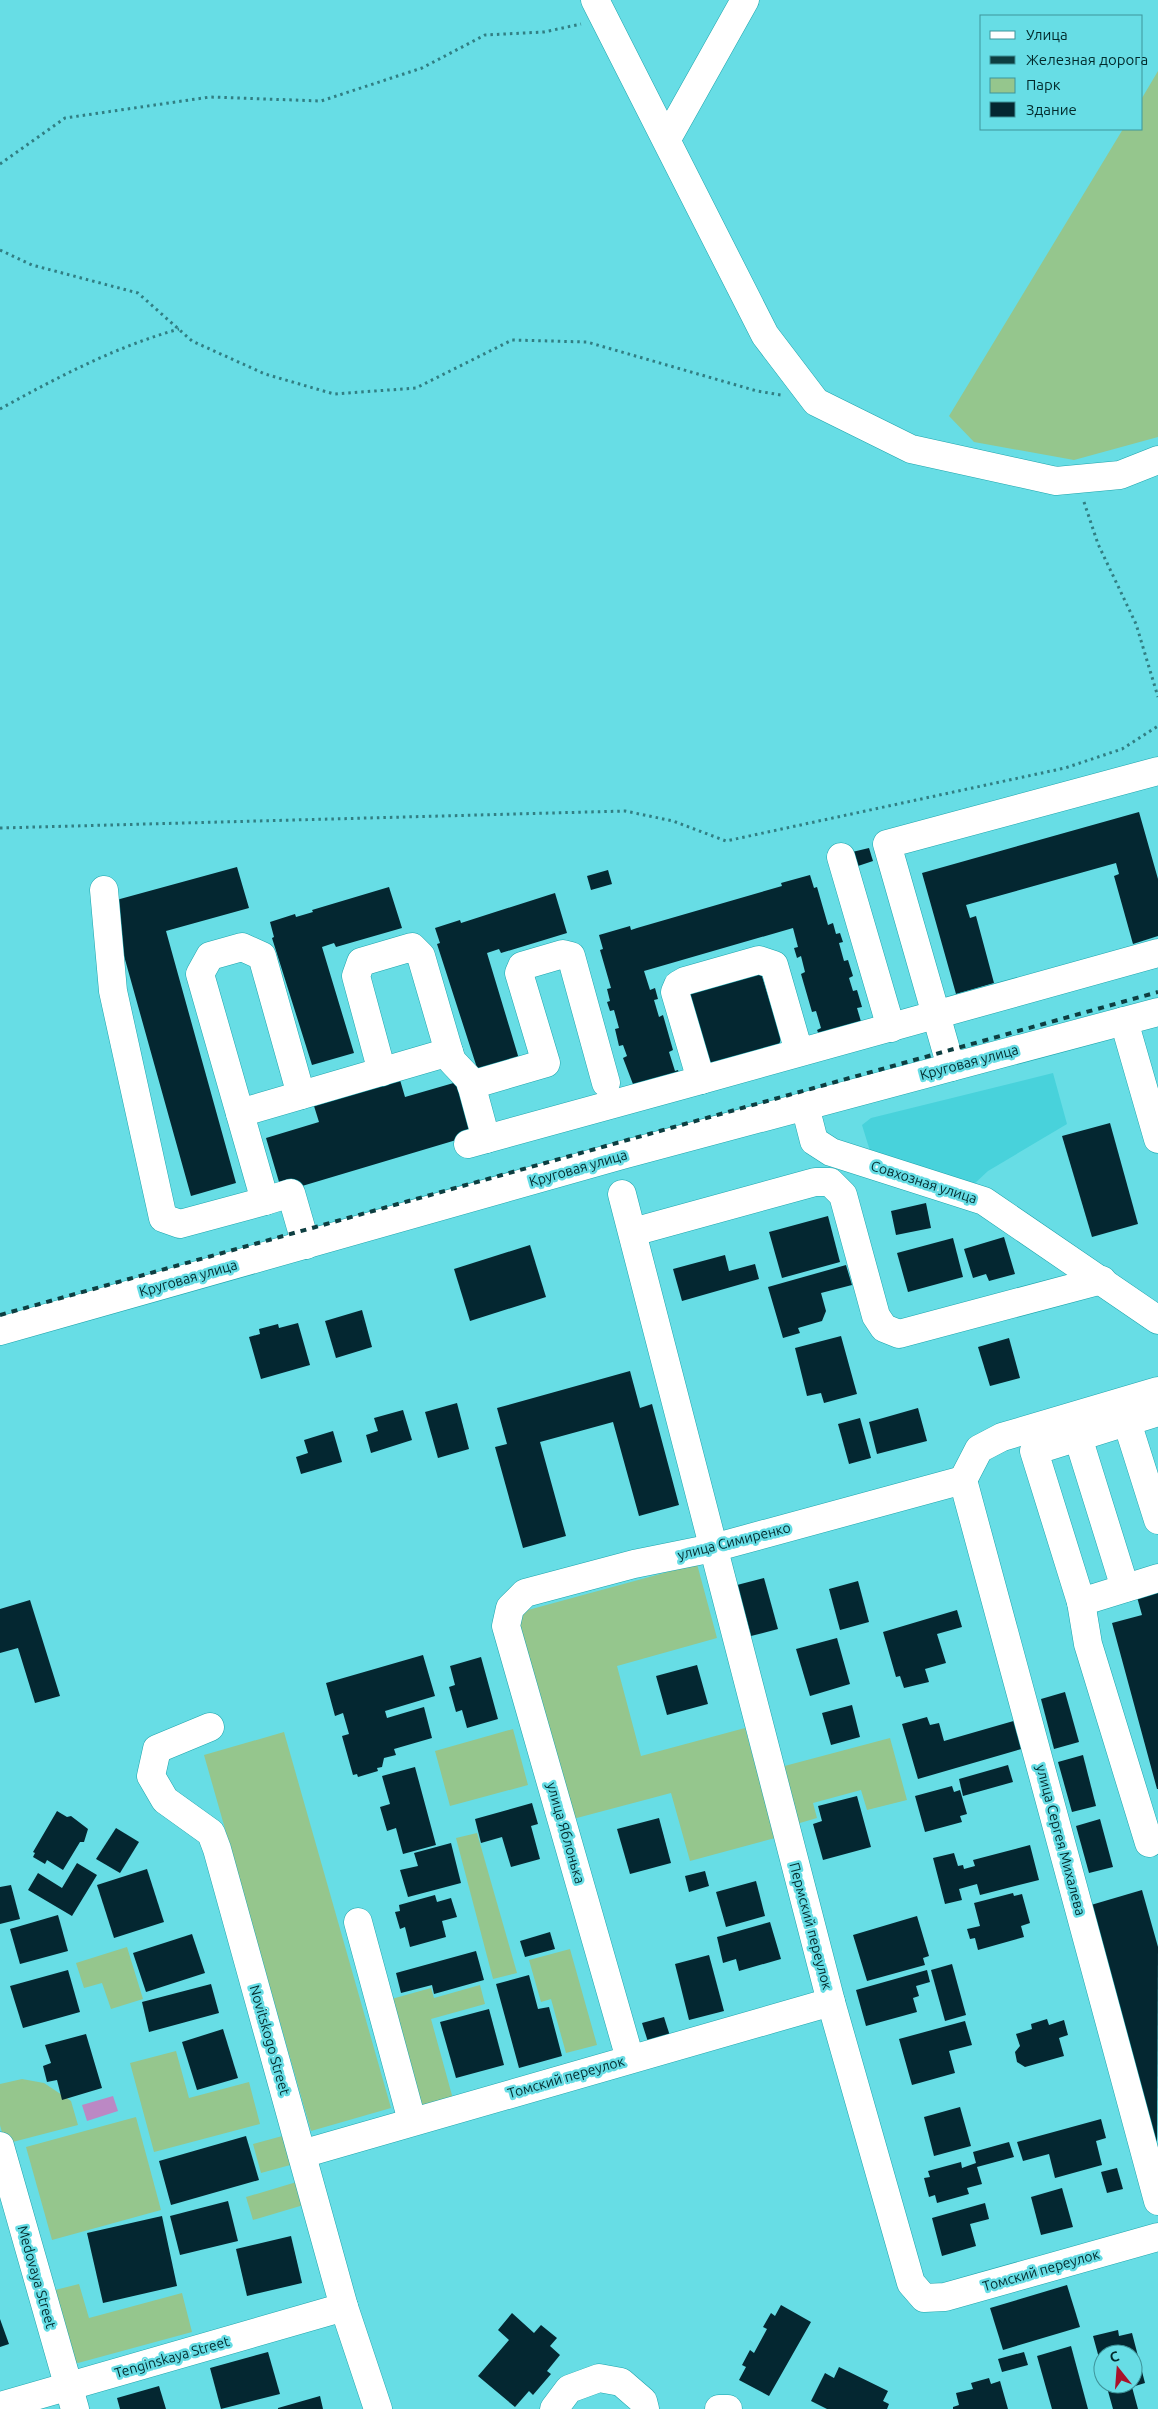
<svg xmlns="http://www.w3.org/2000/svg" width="1158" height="2409" font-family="Ubuntu,sans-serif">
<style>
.built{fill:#48d2db}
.green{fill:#95c68d}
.water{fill:#bb88c4}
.building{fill:#042731}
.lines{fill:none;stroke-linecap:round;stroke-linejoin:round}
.minor-casing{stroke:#1ca4ac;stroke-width:29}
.path{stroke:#317e83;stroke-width:3;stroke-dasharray:2.5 4;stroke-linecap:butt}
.minor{stroke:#fff;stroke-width:28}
.rail{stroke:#0d3e41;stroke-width:4;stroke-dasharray:6 6;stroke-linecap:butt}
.labels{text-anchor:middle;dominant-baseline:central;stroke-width:5;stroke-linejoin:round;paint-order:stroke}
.street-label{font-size:14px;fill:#022a2c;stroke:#67dde5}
</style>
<rect width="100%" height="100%" fill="#67dde5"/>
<!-- built -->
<path class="built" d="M 1053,1073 L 1067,1124 L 988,1171 L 973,1185 L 870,1151 L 862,1125 L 871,1118 Z"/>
<!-- green -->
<g class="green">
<path d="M 1158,71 L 1158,437 L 1074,460 L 974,442 L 949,416 L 1123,129 L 1142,129 L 1142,98 Z"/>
<path d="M 697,1564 L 717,1638 L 617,1666 L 641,1756 L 745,1728 L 775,1838 L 690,1861 L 671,1793 L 573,1819 L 517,1613 Z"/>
<path d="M 513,1729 L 528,1785 L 450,1806 L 435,1751 Z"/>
<path d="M 284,1732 L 391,2108 L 311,2131 L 204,1755 Z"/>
<path d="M 890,1738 L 907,1800 L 867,1810 L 861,1790 L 813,1803 L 817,1818 L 793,1825 L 777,1768 Z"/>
<path d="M 477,1833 L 517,1973 L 493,1979 L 456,1838 Z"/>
<path d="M 127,1947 L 143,1999 L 111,2009 L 102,1983 L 84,1988 L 76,1963 Z"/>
<path d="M 570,1949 L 597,2045 L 566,2053 L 551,1999 L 541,2002 L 529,1960 Z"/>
<path d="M 480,1985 L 485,2004 L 431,2019 L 453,2099 L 417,2109 L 388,2000 L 431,1988 L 434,1998 Z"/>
<path d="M 176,2051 L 189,2098 L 249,2082 L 260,2124 L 154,2152 L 130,2063 Z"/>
<path d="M 22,2079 L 44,2083 L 71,2101 L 78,2125 L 5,2144 L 0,2125 L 0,2084 Z"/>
<path d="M 136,2117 L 161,2210 L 52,2240 L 26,2147 Z"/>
<path d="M 286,2135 L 294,2164 L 261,2173 L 253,2144 Z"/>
<path d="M 300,2181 L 307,2204 L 253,2220 L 246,2197 Z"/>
<path d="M 79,2284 L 89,2318 L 182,2293 L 192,2332 L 78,2363 L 68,2361 L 47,2292 Z"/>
</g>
<!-- water -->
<path class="water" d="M 113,2096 L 118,2111 L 87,2121 L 82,2105 Z"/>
<!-- building -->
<g class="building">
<path d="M 1139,812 L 1158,879 L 1158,936 L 1133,944 L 1114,876 L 1119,874 L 1116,863 L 966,905 L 970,918 L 976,916 L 994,983 L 956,994 L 922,873 Z"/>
<path d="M 869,848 L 873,861 L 852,868 L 848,853 Z"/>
<path d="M 237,867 L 249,908 L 166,931 L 236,1183 L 191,1196 L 109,902 Z"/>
<path d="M 608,870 L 612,884 L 591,890 L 587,876 Z"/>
<path d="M 810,875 L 814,888 L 817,887 L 828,925 L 833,923 L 836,934 L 840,933 L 843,942 L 839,943 L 844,961 L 848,960 L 853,976 L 849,978 L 853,991 L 857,990 L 862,1007 L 857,1008 L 862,1025 L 820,1037 L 817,1030 L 821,1028 L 816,1011 L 812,1012 L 801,974 L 805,972 L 801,956 L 797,958 L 794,948 L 798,947 L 793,928 L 644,971 L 650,990 L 655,988 L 658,999 L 654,1000 L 659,1017 L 663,1015 L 673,1050 L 669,1052 L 675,1071 L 678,1070 L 681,1080 L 636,1092 L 623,1058 L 627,1056 L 623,1045 L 619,1046 L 615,1029 L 619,1028 L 614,1010 L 610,1011 L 607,1002 L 610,1001 L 607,989 L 611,988 L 600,950 L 603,949 L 599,935 L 630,926 L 631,930 L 637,928 L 782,886 L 781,883 Z"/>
<path d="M 389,887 L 402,928 L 336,947 L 334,943 L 322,947 L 354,1053 L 312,1065 L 272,938 L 274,937 L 270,922 L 295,914 L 296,917 L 313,912 L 312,910 Z"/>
<path d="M 555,893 L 567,933 L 501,953 L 499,949 L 487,953 L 519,1059 L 478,1071 L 437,944 L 440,943 L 435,928 L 460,920 L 461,923 Z"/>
<path d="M 761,973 L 781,1037 L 780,1042 L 779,1044 L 709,1065 L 686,995 Z"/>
<path d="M 400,1080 L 405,1097 L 457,1082 L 473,1135 L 282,1192 L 266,1138 L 319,1122 L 314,1106 Z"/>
<path d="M 1110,1123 L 1138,1224 L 1092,1237 L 1062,1136 Z"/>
<path d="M 926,1203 L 931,1228 L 896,1235 L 891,1211 Z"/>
<path d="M 828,1216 L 840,1262 L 782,1278 L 769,1232 Z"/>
<path d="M 1004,1237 L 1015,1274 L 989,1281 L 986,1274 L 973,1278 L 964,1249 Z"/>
<path d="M 953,1238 L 963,1277 L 908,1292 L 897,1253 Z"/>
<path d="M 530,1245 L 546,1297 L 470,1321 L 454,1269 Z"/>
<path d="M 725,1255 L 729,1271 L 755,1264 L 759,1279 L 682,1301 L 673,1269 Z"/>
<path d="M 846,1265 L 852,1285 L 821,1293 L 826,1311 L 822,1321 L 798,1328 L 800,1333 L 783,1338 L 768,1287 Z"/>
<path d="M 362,1310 L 372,1347 L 336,1358 L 325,1321 Z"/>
<path d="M 298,1323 L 310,1365 L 261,1379 L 249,1337 L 260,1334 L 259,1329 L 278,1324 L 279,1328 Z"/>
<path d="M 841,1336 L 857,1394 L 824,1403 L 821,1393 L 807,1396 L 795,1348 Z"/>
<path d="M 1009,1338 L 1020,1378 L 990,1386 L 978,1347 Z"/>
<path d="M 630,1371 L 640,1408 L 652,1404 L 679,1505 L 639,1516 L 613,1422 L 540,1442 L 566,1536 L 523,1548 L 495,1447 L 507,1444 L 497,1408 Z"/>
<path d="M 457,1403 L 469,1449 L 438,1458 L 425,1412 Z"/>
<path d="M 918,1408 L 927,1441 L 877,1454 L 869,1422 Z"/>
<path d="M 403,1410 L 412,1440 L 371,1453 L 366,1435 L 378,1431 L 374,1418 Z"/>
<path d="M 860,1418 L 871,1458 L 849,1464 L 838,1424 Z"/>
<path d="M 333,1431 L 342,1462 L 301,1474 L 296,1457 L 308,1453 L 304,1440 Z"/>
<path d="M 764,1578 L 778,1629 L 751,1636 L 737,1585 Z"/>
<path d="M 858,1581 L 869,1622 L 840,1630 L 829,1589 Z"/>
<path d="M 1158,1592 L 1158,1789 L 1157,1789 L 1112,1623 L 1142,1615 L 1137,1597 Z"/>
<path d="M 30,1600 L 60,1696 L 35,1703 L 18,1648 L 0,1653 L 0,1609 Z"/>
<path d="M 957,1610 L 962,1627 L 937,1634 L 946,1663 L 925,1669 L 929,1682 L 904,1688 L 900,1676 L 896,1677 L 883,1632 Z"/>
<path d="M 837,1638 L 850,1684 L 810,1696 L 796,1649 Z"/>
<path d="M 423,1655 L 435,1696 L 385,1711 L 387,1718 L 424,1707 L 432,1738 L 394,1749 L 396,1755 L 384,1758 L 382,1767 L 377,1768 L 378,1771 L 358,1777 L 357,1774 L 353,1775 L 342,1736 L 349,1734 L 343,1713 L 335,1716 L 326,1683 Z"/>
<path d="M 481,1657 L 498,1719 L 467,1728 L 462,1710 L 456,1712 L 449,1687 L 455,1685 L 450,1666 Z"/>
<path d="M 697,1665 L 708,1704 L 667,1715 L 656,1676 Z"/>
<path d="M 1065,1692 L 1079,1742 L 1054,1749 L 1041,1699 Z"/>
<path d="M 852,1705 L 860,1737 L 831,1745 L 822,1713 Z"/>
<path d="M 927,1717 L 930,1725 L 939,1723 L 944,1741 L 1017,1720 L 1025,1748 L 918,1779 L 902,1724 Z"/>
<path d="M 1083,1755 L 1096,1806 L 1072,1812 L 1058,1762 Z"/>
<path d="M 1008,1765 L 1013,1782 L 963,1796 L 959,1779 Z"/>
<path d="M 415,1767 L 436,1845 L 403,1854 L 396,1828 L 387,1831 L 380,1807 L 390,1804 L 382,1776 Z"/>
<path d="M 952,1786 L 954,1792 L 960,1790 L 967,1814 L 960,1816 L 962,1822 L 925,1832 L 915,1796 Z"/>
<path d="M 857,1796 L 871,1847 L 823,1860 L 813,1824 L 822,1821 L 818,1806 Z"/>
<path d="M 532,1803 L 538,1824 L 531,1826 L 540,1859 L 511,1867 L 502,1837 L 481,1843 L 475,1819 Z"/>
<path d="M 57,1811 L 67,1817 L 71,1816 L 88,1829 L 84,1842 L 80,1842 L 63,1870 L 47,1860 L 45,1864 L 33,1857 L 35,1853 L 33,1852 Z"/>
<path d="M 659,1818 L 671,1863 L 630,1874 L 617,1829 Z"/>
<path d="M 1100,1819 L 1113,1867 L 1089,1873 L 1076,1826 Z"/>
<path d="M 116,1828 L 139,1842 L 120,1873 L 96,1859 Z"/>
<path d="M 451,1843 L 461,1883 L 408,1897 L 400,1870 L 418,1866 L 414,1853 Z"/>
<path d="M 1030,1845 L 1039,1880 L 980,1895 L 977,1884 L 959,1889 L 962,1900 L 945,1904 L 933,1858 L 954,1853 L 958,1866 L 963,1865 L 964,1869 L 975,1866 L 973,1860 Z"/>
<path d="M 77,1863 L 97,1875 L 72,1916 L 28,1890 L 38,1873 L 62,1888 Z"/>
<path d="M 147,1869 L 164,1922 L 114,1938 L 97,1885 Z"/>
<path d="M 705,1871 L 709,1886 L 689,1892 L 685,1876 Z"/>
<path d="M 756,1881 L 765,1916 L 726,1927 L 716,1892 Z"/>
<path d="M 11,1885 L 20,1919 L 0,1924 L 0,1887 Z"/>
<path d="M 1142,1890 L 1158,1947 L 1157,2145 L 1091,1905 Z"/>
<path d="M 1013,1893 L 1014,1896 L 1022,1894 L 1030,1923 L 1021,1926 L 1024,1937 L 978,1950 L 975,1938 L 970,1939 L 967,1929 L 980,1926 L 974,1903 Z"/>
<path d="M 435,1895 L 437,1902 L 451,1898 L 457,1917 L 442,1921 L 446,1937 L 410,1947 L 405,1927 L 400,1929 L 395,1912 L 400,1911 L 399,1905 Z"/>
<path d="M 58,1915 L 68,1951 L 20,1964 L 10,1929 Z"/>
<path d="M 917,1916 L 929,1956 L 923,1958 L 925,1965 L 867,1981 L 853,1935 Z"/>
<path d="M 770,1922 L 781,1959 L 739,1971 L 736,1959 L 723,1963 L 717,1937 Z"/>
<path d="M 550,1932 L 555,1949 L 525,1957 L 520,1941 Z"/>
<path d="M 192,1934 L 205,1973 L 146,1992 L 133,1953 Z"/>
<path d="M 476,1951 L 484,1980 L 434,1994 L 432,1985 L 401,1993 L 396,1973 Z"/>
<path d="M 709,1955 L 724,2011 L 689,2020 L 675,1964 Z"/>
<path d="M 952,1964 L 966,2015 L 945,2021 L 931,1970 Z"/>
<path d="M 68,1970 L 80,2012 L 23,2028 L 10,1986 Z"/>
<path d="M 927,1970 L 930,1982 L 916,1986 L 919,1996 L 913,1998 L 917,2012 L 866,2026 L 856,1990 Z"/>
<path d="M 529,1975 L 538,2009 L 549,2007 L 562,2056 L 519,2068 L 496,1984 Z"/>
<path d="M 211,1984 L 219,2013 L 149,2032 L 142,2002 Z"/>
<path d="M 489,2009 L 504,2065 L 456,2078 L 440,2022 Z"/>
<path d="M 664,2017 L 670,2036 L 648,2042 L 642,2023 Z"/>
<path d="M 1047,2019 L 1049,2025 L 1064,2020 L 1068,2035 L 1059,2038 L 1064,2056 L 1025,2067 L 1017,2062 L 1015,2052 L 1020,2046 L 1016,2034 L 1032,2029 L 1031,2024 Z"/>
<path d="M 965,2021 L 972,2045 L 949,2051 L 955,2073 L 912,2085 L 899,2039 Z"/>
<path d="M 223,2029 L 238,2078 L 197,2090 L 182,2042 Z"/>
<path d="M 86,2034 L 102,2088 L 62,2100 L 57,2080 L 47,2082 L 43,2066 L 51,2063 L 45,2045 Z"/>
<path d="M 960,2107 L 971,2146 L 934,2156 L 924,2117 Z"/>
<path d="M 1101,2119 L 1106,2138 L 1096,2141 L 1102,2165 L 1055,2178 L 1049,2154 L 1023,2161 L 1017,2142 Z"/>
<path d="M 246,2136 L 259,2180 L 171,2205 L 159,2161 Z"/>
<path d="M 1009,2142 L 1014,2157 L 977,2167 L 982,2184 L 967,2188 L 969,2194 L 937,2203 L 935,2195 L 929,2197 L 924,2178 L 930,2177 L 928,2171 L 961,2162 L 962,2168 L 976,2163 L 973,2152 Z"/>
<path d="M 1117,2168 L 1123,2189 L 1107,2193 L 1101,2172 Z"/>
<path d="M 1062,2188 L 1073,2227 L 1041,2235 L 1031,2197 Z"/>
<path d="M 228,2201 L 238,2241 L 180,2255 L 170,2216 Z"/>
<path d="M 985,2203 L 989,2219 L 970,2224 L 976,2246 L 942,2256 L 932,2218 Z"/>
<path d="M 162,2216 L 177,2286 L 103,2303 L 87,2233 Z"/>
<path d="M 291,2236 L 302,2283 L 247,2296 L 236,2249 Z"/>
<path d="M 1067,2285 L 1080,2327 L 1003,2350 L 990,2308 Z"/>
<path d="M 781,2305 L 811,2322 L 769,2396 L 739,2380 L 746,2367 L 742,2365 L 750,2350 L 754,2353 L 767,2329 L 763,2327 L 771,2313 L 775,2316 Z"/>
<path d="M 512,2313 L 534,2333 L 541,2325 L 557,2338 L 550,2346 L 560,2355 L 547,2371 L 551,2374 L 533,2395 L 529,2391 L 515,2407 L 478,2376 L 509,2340 L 498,2330 Z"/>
<path d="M 0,2319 L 9,2344 L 0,2347 Z"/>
<path d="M 1118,2330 L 1119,2336 L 1132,2333 L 1145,2383 L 1132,2387 L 1138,2409 L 1113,2409 L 1106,2384 L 1133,2384 L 1133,2354 L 1103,2354 L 1102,2369 L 1093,2336 Z"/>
<path d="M 1071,2346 L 1088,2409 L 1052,2409 L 1037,2356 Z"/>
<path d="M 268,2352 L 280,2394 L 221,2409 L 210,2368 Z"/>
<path d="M 1024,2352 L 1028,2365 L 1002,2372 L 998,2359 Z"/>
<path d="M 839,2367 L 888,2391 L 883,2401 L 889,2404 L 887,2409 L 827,2409 L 811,2401 L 825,2373 L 834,2378 Z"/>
<path d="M 989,2378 L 991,2384 L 1000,2381 L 1008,2409 L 953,2409 L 953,2407 L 959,2405 L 956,2393 L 973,2389 L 971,2383 Z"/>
<path d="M 159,2386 L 166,2409 L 120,2409 L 117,2398 Z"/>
<path d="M 320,2396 L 323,2409 L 278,2409 L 278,2408 Z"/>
</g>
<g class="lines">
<defs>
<g id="minor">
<path d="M 595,0 L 765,335 L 816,402 L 911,449 L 1056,481 L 1120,475 L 1158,460"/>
<path d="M 667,139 L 745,0"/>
<path d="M 841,857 L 891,1028"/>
<path d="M 104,890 L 113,991 L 163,1218 L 180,1224 L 265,1201 L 200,974 L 210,956 L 242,947 L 262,956 L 301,1095"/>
<path d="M 1124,1021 L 1158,1139"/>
<path d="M 799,1052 L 774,965 L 759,960 L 685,981 L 678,985 L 675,992 L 701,1080 L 1158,953"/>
<path d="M 951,1067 L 887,844 L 1158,771"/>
<path d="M 382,1072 L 356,976 L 361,962 L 412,947 L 421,956 L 449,1052"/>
<path d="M 471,1085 L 546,1063 L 519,973 L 522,966 L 563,954 L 571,956 L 606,1083"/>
<path d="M 805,1106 L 814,1141 L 831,1152 L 984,1201 L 1158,1320"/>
<path d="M 240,1113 L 449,1052 L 452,1061 L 470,1080 L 486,1139"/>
<path d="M 468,1144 L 701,1080"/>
<path d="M 622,1194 L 831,2002 L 911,2283 L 924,2298 L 945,2297 L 1158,2237"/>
<path d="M 265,1201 L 291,1193 L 306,1245"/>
<path d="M 633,1232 L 815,1182 L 830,1182 L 843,1195 L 876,1316 L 884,1328 L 899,1334 L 1102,1280"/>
<path d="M 0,1331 L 622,1155 L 1158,1012"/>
<path d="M 1158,1412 L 1034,1451 L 1081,1602 L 1158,1578"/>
<path d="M 1127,1422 L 1158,1520"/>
<path d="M 1078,1437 L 1125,1588"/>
<path d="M 963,1480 L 1158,2201"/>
<path d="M 963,1480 L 979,1449 L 1002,1437 L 1158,1391"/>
<path d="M 1081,1602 L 1088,1644 L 1149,1843"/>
<path d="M 210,1727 L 157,1749 L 151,1776 L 165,1800 L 211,1833 L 217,1849 L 344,2307 L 378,2409"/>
<path d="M 358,1922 L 412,2121"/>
<path d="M 630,2059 L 506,1626 L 510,1608 L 525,1593 L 634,1564 L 713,1548 L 963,1480"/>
<path d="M 0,2146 L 75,2409"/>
<path d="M 302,2154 L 831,2002"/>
<path d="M 0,2406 L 344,2307"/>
<path d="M 554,2409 L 569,2389 L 599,2378 L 621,2382 L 643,2401 L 645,2409"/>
<path d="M 719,2409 L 728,2409"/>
</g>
</defs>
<!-- minor casing -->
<use href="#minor" class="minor-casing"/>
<!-- path -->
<g class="path">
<path d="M 0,164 L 65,118 L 210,97 L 321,101 L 422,68 L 485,35 L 544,32 L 581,24"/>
<path d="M 0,250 L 32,265 L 138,293 L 192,341 L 265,374 L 334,394 L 416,388 L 512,340 L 587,342 L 757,391 L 781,395"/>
<path d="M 0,409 C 58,377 115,347 179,329"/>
<path d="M 1084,502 L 1098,544 L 1136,624 L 1158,697"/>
<path d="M 0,828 L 625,811 L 673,821 L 726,841 L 1065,768 L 1122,749 L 1158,726"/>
</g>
<!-- minor -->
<use href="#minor" class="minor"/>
<!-- rail -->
<path class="rail" d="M 0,1315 L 1158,992"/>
</g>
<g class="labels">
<!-- street labels -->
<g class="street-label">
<text transform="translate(969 1062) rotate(-15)">Круговая улица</text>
<text transform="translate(578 1168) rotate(-16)">Круговая улица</text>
<text transform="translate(924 1182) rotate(18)">Совхозная улица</text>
<text transform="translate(188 1278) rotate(-16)">Круговая улица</text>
<text transform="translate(734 1541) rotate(-14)">улица Симиренко</text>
<text transform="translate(566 1833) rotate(74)">улица Яблонька</text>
<text transform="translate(1061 1840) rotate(75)">улица Сергея Михалева</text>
<text transform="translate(811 1926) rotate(75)">Пермский переулок</text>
<text transform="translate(270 2040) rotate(74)">Novitskogo Street</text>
<text transform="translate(566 2077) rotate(-16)">Томский переулок</text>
<text transform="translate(1041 2270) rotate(-16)">Томский переулок</text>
<text transform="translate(37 2277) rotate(74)">Medovaya Street</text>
<text transform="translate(172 2357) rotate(-16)">Tenginskaya Street</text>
</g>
</g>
<!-- legend -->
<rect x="980" y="15" width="162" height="115" fill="#67dde5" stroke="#3f959b"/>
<rect x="990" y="31" width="25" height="8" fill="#ffffff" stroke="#3f959b"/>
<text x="1026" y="40" font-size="15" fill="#022a2c">Улица</text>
<rect x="990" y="56" width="25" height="8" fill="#0d3e41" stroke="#3f959b"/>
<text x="1026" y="65" font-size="15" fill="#022a2c">Железная дорога</text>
<rect x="990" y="78" width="25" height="15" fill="#95c68d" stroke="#3f959b"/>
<text x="1026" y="90" font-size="15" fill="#022a2c">Парк</text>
<rect x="990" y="102" width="25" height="15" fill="#042731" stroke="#3f959b"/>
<text x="1026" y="115" font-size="15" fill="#022a2c">Здание</text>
<!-- north arrow -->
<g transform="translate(1118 2369) rotate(343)"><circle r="24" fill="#67dde5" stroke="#3f959b"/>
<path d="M0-4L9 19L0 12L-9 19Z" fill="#a9122a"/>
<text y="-8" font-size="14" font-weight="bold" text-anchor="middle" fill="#022a2c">С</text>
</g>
</svg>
